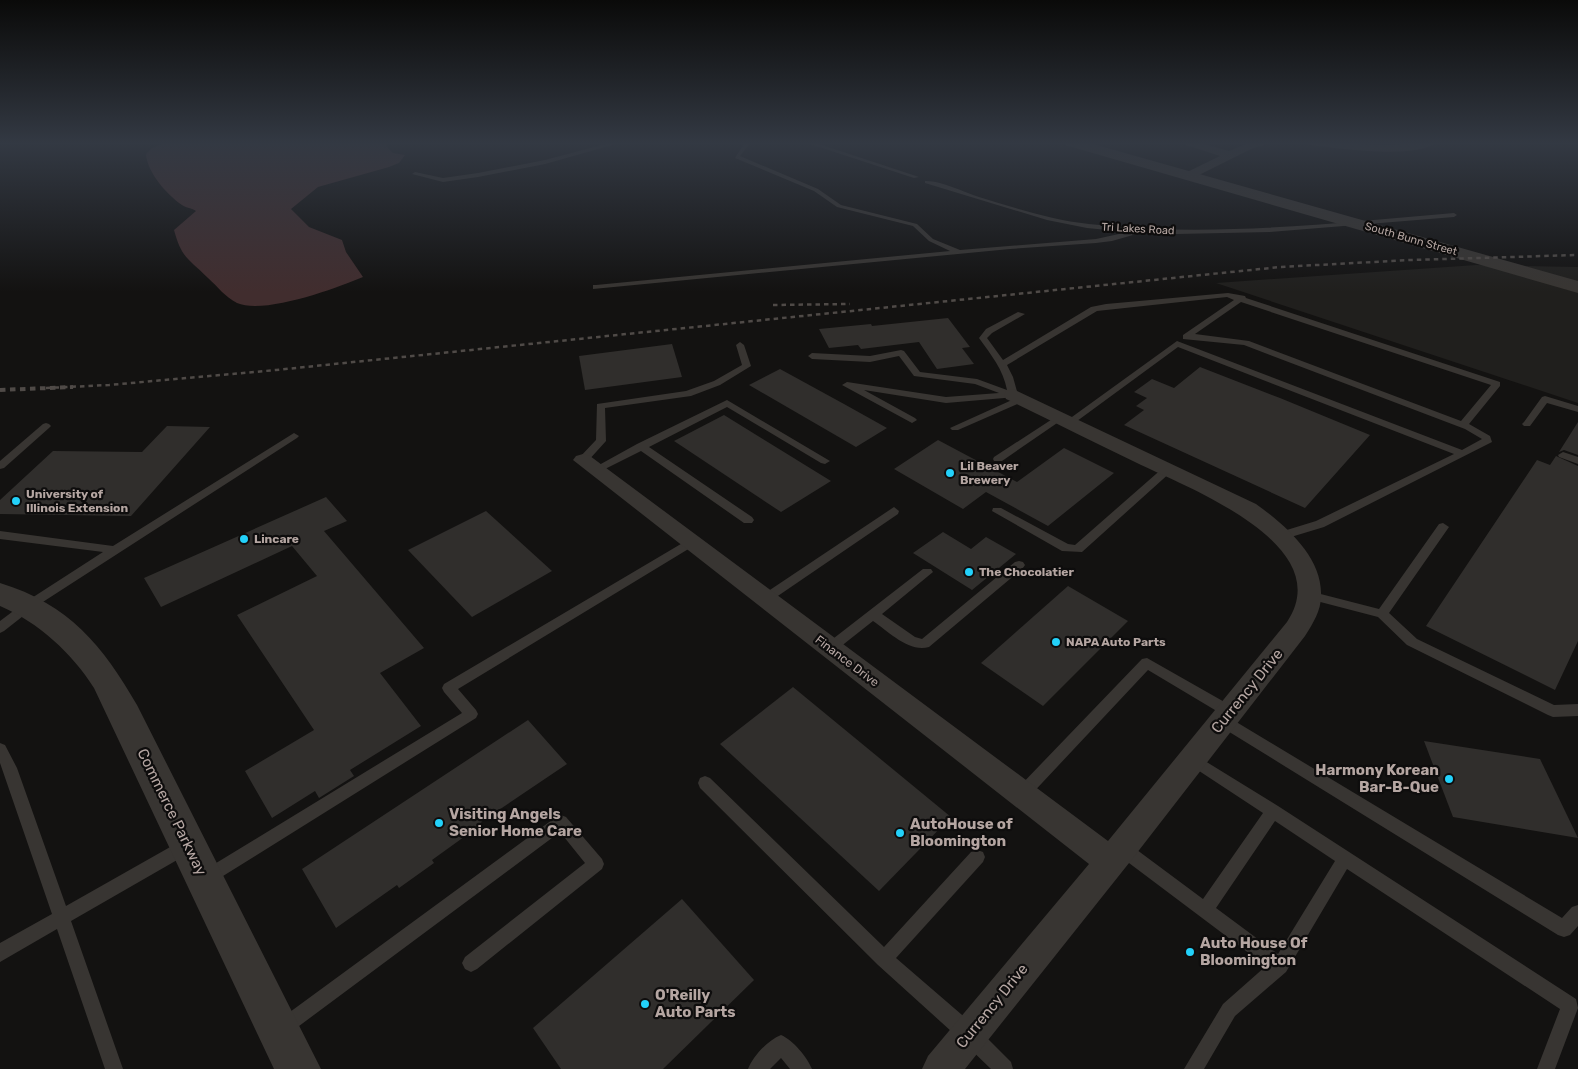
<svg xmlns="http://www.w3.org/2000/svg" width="1578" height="1069" viewBox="0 0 1578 1069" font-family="Rubik,sans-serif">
<rect width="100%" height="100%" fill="#131211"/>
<polygon fill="#201f1d" points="1476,265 1578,267 1578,403 1216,283"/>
<path fill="#412d2e" d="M166,142h223l-3,4 7,7 12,2 -6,8 -10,4 -71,20 -27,22 18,18 33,13 4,12 17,25c-26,11 -99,38 -126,26 -12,-6 -19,-16 -29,-25 -20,-20 -26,-19 -34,-48l22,-19c-4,-3 -10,-3 -14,-6 -15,-10 -35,-33 -36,-51l6,-6z"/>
<g fill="#302e2c">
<polygon points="948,318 970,347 962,348 974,364 937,369 919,342 861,349 858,345 829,348 819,329 871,324 872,326"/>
<polygon points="672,344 682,377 585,390 579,356"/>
<polygon points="1200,367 1280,398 1370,435 1305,508 1124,425 1144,410 1136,406 1147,398 1134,392 1152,379 1174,388"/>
<polygon points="780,369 844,404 887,428 856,447 749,385"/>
<polygon points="724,415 831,481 781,512 674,441"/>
<polygon points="1578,422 1578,455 1564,450 1559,452"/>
<polygon points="167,426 210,427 131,516 0,514 0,500 53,451 142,452"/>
<polygon points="938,440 1017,482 1064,448 1114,473 1048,526 986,492 963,509 894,469"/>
<polygon points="1556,456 1578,466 1578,641 1555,690 1426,626 1537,460 1550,465"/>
<polygon points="326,497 347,521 324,531 424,648 380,673 421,726 350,770 354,776 319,798 315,791 272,818 245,771 314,730 237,615 317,576 292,546 161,607 144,578"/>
<polygon points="486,511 552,571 472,617 408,550"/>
<polygon points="943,532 971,549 986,537 1016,554 972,590 913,553"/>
<polygon points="1068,586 1128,621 1043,706 981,663"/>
<polygon points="793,687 951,817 879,891 720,744"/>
<polygon points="528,720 567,764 481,822 482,824 432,860 434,863 399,888 397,885 336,928 302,869"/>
<polygon points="1424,741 1540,759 1578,838 1453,817"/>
<polygon points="682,899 754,980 663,1069 561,1069 533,1028"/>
</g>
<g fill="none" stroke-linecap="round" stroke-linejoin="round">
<g fill="#383532" fill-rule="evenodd">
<polygon points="613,142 623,142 545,164 478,177 443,182 412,174 415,172 443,178 478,173 545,160"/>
<path d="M745,142h6l-11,14 78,33 23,16 76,19 16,15 27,11 136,-11 32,-7 -41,-4 -40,-8 -122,-37v-2c14,-1 39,11 54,16 36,11 72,23 110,27 121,14 244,-1 365,-11l3,2 -3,2 -184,15 -93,2 -37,-1 -28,8 -16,2 -86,6 -417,40v-4h3l354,-34 -21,-10 -16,-15 -76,-19 -23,-16 -79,-33z"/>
<polygon points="804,142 813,142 919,177 914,178"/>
<path d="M1228,293l17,3 1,2 254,84v4l-31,38 21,12 2,6 -168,85 -43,13 -4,-1 -2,-3 2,-3 39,-12 138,-67 -276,-107 -105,77 -3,1 -5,-3 112,-81 285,109 20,-11 -17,-10 -221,-84 -61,-6v-4l51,-35 -7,-3 -130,14 -90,54 6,12 5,18 -2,2 -70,6 -82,-13 51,28 2,2 -5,3 -70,-38 5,-3 99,15 53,-4 -24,-9 -61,-8 -15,-20 -29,6 -58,-3 -4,-3 4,-3 58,3 31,-6 3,1 16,21 57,7 30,11c-4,-21 -16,-35 -28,-52l7,-9 32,-17 7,2 -33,19 -5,5 16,22 88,-53 15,-3zM1241,302l250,83 -30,36 -212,-80 -54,-7z"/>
<polygon points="740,342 744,345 751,366 720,385 691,396 605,408 606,441 587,462 579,462 578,460 579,458 596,440 597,404 686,391 714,381 742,365 736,345"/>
<polygon points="1021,396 1024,397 1024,401 958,430 952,430 950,428"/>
<polygon points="1545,396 1578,406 1578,412 1547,403 1530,426 1524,426 1522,424 1524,422 1542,397"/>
<polygon points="727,400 830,461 825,464 821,463 727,407 649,447 752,517 754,520 752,523 744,523 641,451 599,472 591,472 590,470 637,444"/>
<polygon points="1060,414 1063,415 1063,419 1002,461 994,461 993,459 994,457"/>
<polygon points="46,423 49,424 51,426 49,428 4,468 0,469 0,461 43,424"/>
<polygon points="294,433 299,436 297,438 32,609 4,631 0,633 0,621 24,603 103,552 0,539 0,531 113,546"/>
<polygon points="1563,452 1578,457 1578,464 1559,457 1558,455"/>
<polygon points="1168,466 1172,467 1173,469 1172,471 1082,552 1062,551 992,511 993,508 1001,508 1068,544 1075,545 1164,467"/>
<polygon points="894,507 899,511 898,514 769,602 761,602 759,599 761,596"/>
<polygon points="1443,523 1449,527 1389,613 1417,639 1554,705 1578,704 1578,716 1553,717 1548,715 1407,645 1378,617 1305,598 1303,595 1305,592 1309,591 1379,609 1439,524"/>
<polygon points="691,538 695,539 697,542 695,545 458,689 476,710 478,714 476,718 215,881 209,884 203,881 201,876 203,871 462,713 444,692 442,688 444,684"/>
<path d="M1019,561l4,1 2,3 -2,3 -94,79c-20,6 -41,-16 -56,-26l-38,30 -5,2 -5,-2 -1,-3 1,-3 98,-76h8l2,3 -51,42 33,23 7,2 93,-77z"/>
<polygon points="1147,658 1235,708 1237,712 1235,716 1228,717 1562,918 1572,907 1578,905 1578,926 1570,935 1564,937 1558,935 1218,725 1216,721 1218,717 1225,716 1148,670 1027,799 1022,801 1017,799 1015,794 1017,789 1142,659"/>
<polygon points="0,743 5,745 17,768 66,906 179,842 185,840 191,842 193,847 191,852 71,921 123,1069 105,1069 57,929 0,962 0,943 52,914 0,763"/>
<path d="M1192,753l86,53 298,193 2,9 -23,61h-18l23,-60 -213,-140 -61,103 -51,44 -31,53h-20l39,-65 43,-38 -149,-112 -2,-5 2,-5 6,-2 6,2 74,55 60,-86 -76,-50 -2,-4 2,-4zM1275,821l60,40 -57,93 -62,-46z"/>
<polygon points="705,776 710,778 884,947 971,852 977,850 983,852 985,857 983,862 896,958 976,1027 1011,1062 1013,1069 991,1069 962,1041 878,965 700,788 698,783 700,778"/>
<polygon points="561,815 566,817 602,859 604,864 602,869 477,969 471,972 465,969 462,963 465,957 585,863 560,832 291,1032 285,1035 279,1032 276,1026 279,1020 556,817"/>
<path d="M781,1035c12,5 26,22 31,34h-22l-9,-11 -11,11h-22c5,-13 20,-29 33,-34z"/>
</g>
<g fill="#383532" fill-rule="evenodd">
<polygon points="1177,142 1197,142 1229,151 1248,143 1274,142 1251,149 1189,180 1185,179 1183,176 1185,173 1220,156"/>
<path d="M1304,142l82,3 51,-3c-20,18 -101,6 -127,3z"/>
<path d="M1013,389l243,115c28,20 67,53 65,92 0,15 -8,27 -16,40l-172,222 -168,211h-43l6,-13 161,-192 -516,-404 3,-4 7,-2 7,2 518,385 179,-219c52,-78 -101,-135 -150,-159 -44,-21 -87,-43 -131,-64l-2,-4 2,-4z"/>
</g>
<g fill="#383532" fill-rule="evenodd">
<polygon points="1063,142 1086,142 1578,281 1578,293 1065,145"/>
<path d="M0,583c69,21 103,63 137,122l184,364h-47l-180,-381c-22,-35 -56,-66 -94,-82z"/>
</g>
<g stroke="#4f4a47" stroke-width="2.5" stroke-dasharray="4.5 4" stroke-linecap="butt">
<polyline points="773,305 850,304"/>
<polyline points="46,388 109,385 276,370 1280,267 1410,260 1578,255"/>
</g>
<polyline stroke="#4f4a47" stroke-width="4" stroke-dasharray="5.5 4.5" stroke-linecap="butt" points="0,390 73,387"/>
</g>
<linearGradient id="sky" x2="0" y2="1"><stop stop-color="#0a0a09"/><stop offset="0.49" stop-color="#333943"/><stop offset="1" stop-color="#333943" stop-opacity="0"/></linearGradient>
<rect width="1578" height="292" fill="url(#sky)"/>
<g fill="#23d1fa" stroke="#0e0d0d" stroke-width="2">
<circle cx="950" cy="473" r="5"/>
<circle cx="16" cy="501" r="5"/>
<circle cx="244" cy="539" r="5"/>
<circle cx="969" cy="572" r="5"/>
<circle cx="1056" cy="642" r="5"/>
<circle cx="1449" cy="779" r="5"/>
<circle cx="439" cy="823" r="5"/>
<circle cx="900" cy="833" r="5"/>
<circle cx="1190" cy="952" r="5"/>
<circle cx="645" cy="1004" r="5"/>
</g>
<g text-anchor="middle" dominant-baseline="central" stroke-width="4.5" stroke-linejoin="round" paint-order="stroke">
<g font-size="11" fill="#b5a6a2" stroke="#0e0d0d">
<text transform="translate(1138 229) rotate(3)">Tri Lakes Road</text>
<text transform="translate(1411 239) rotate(16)">South Bunn Street</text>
</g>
<g font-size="12" font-weight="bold" fill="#b5a6a2" stroke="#0e0d0d" text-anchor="start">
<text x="960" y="466">Lil Beaver<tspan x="960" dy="14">Brewery</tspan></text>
<text x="26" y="494">University of<tspan x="26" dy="14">Illinois Extension</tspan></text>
<text x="254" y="539">Lincare</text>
<text x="979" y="572">The Chocolatier</text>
<text x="1066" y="642">NAPA Auto Parts</text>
</g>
<g font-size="12" fill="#b5a6a2" stroke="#0e0d0d">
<text transform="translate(847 661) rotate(37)">Finance Drive</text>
</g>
<g font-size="15" fill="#b5a6a2" stroke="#0e0d0d">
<text transform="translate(1247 691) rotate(-51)">Currency Drive</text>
<text transform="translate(172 812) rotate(64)">Commerce Parkway</text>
<text transform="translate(992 1006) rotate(-51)">Currency Drive</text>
</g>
<g font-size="15" font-weight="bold" fill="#b5a6a2" stroke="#0e0d0d" text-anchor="start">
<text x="1439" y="770" text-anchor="end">Harmony Korean<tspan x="1439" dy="17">Bar-B-Que</tspan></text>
<text x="449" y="814">Visiting Angels<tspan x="449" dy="17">Senior Home Care</tspan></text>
<text x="910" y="824">AutoHouse of<tspan x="910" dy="17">Bloomington</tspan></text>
<text x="1200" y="943">Auto House Of<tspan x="1200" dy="17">Bloomington</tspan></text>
<text x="655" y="995">O'Reilly<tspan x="655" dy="17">Auto Parts</tspan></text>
</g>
</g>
</svg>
